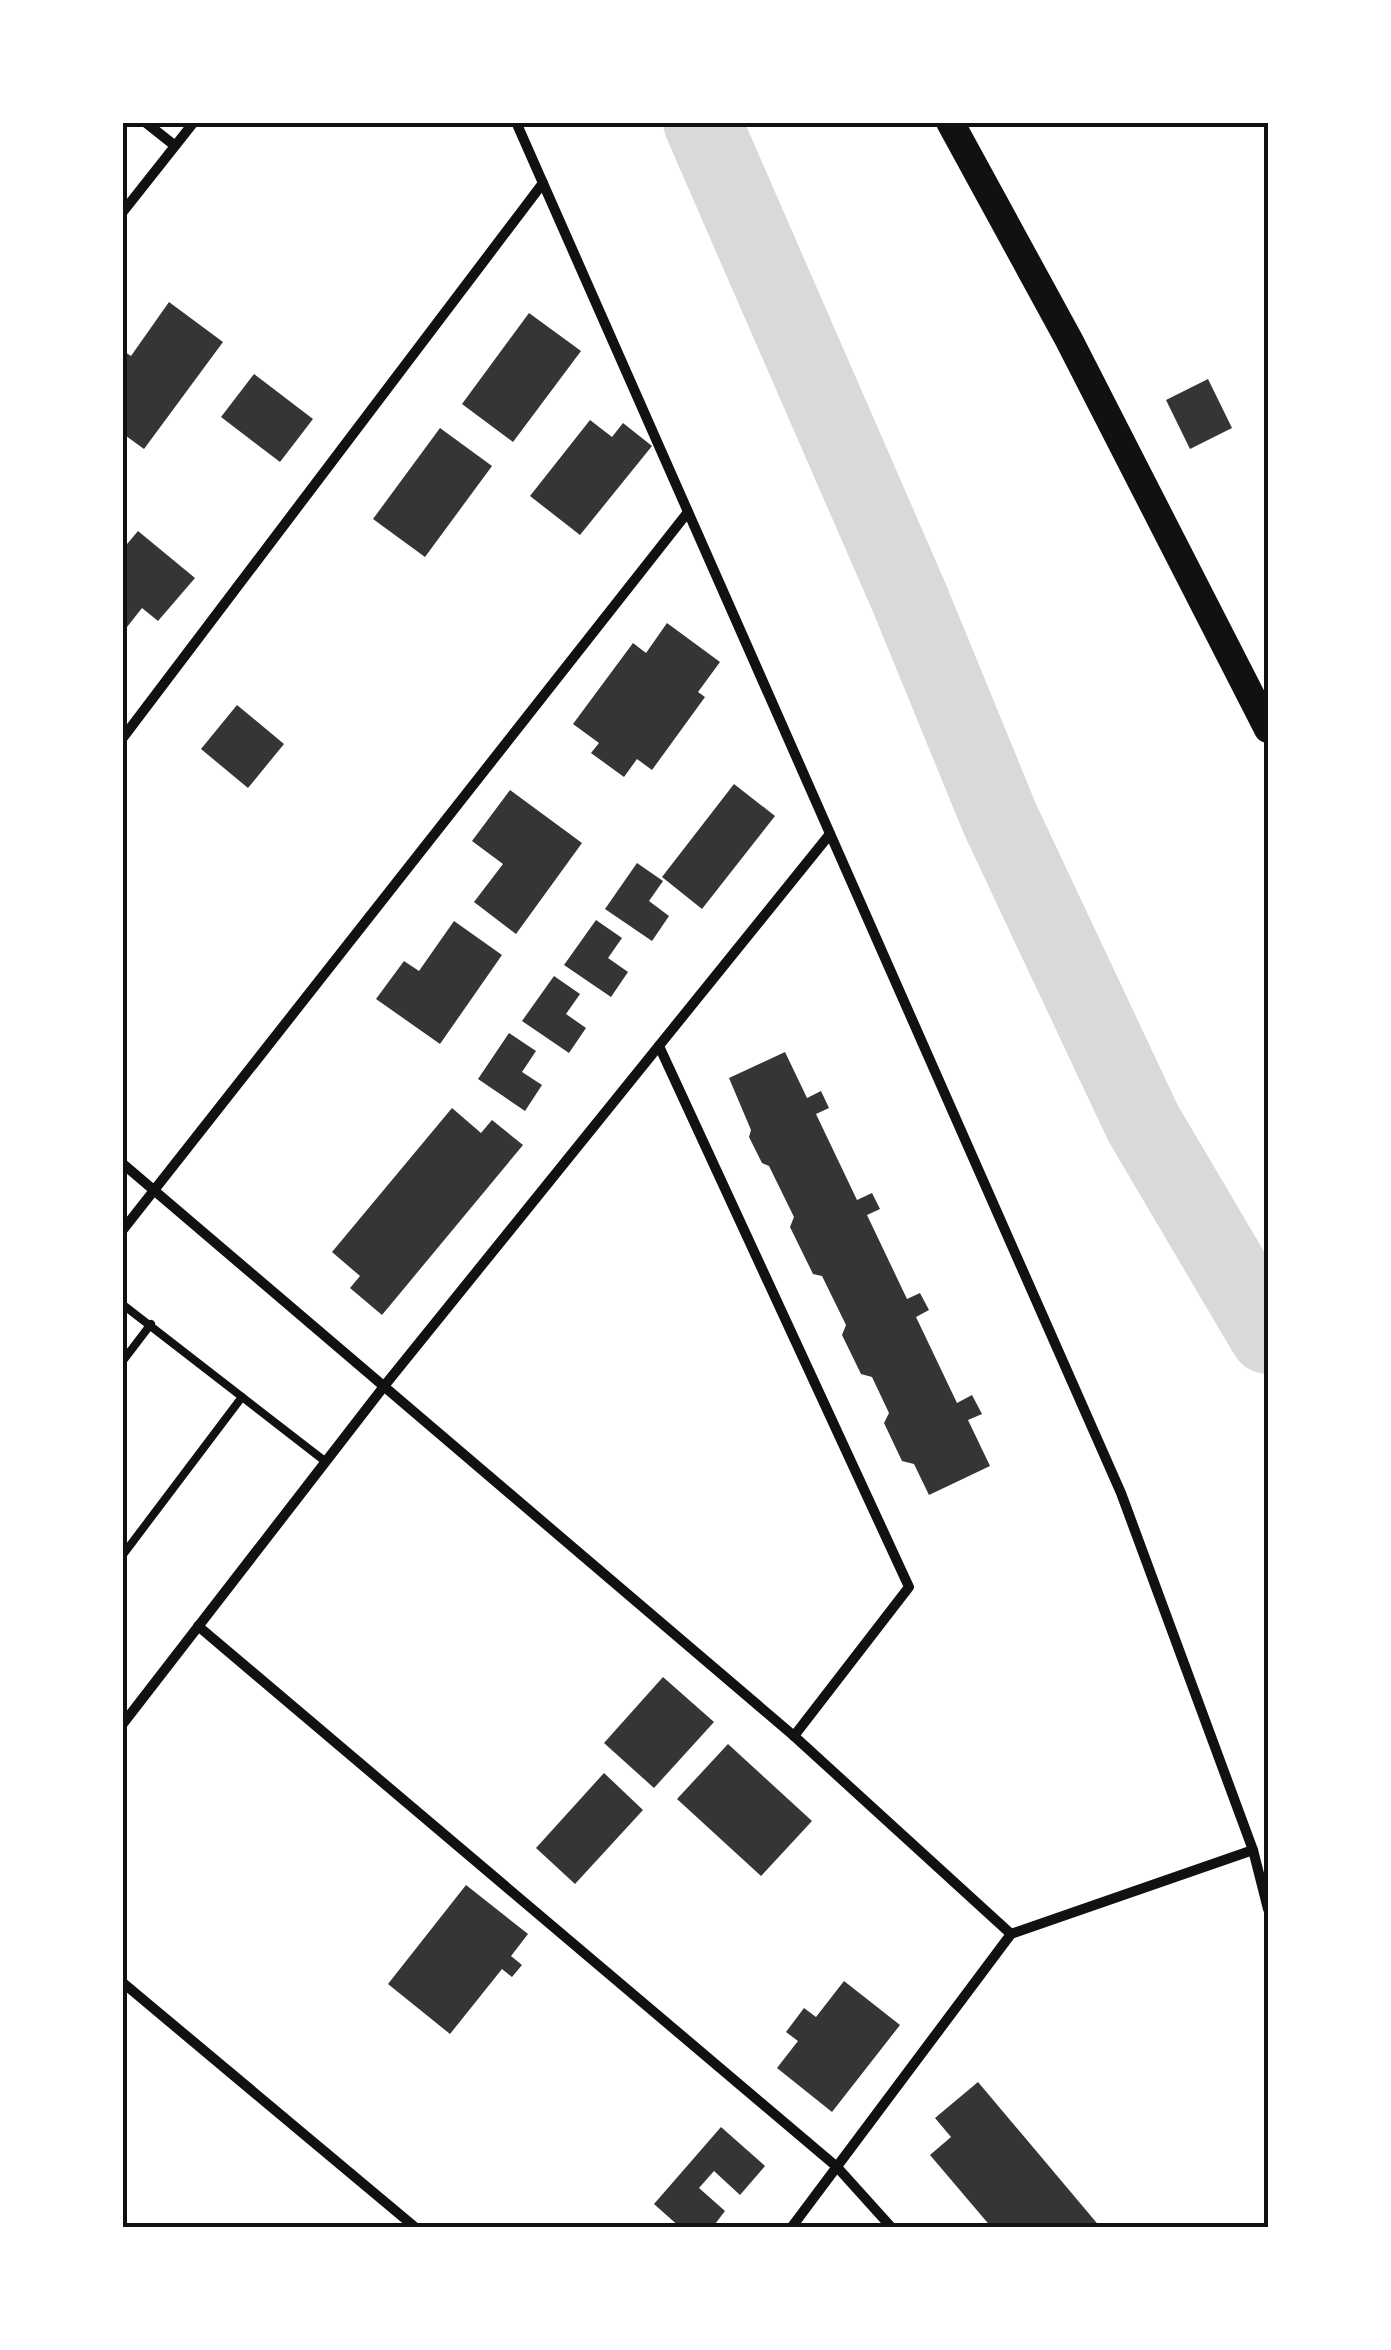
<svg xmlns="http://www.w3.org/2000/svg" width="1391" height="2350" viewBox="0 0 1391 2350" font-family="'Alegreya Sans',sans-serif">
<rect width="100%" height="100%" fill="#fff"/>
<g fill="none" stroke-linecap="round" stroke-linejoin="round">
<polyline stroke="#d9d9d9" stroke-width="78" points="702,122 909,597 1000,819 1143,1123 1268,1335"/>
</g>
<g fill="#353535">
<polygon points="169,302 223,342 144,449 122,433 122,350 131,356"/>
<polygon points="529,313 581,351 513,442 462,404"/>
<polygon points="254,374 313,419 280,462 221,417"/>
<polygon points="1208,379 1232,428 1190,449 1166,400"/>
<polygon points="590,420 612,437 623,423 652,446 580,535 530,496"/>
<polygon points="440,428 492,466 425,557 373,519"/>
<polygon points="138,531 195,578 158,621 142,608 127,627 122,623 122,550"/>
<polygon points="667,623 720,662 698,692 705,697 652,770 637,759 624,777 591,753 599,743 573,724 633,643 646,653"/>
<polygon points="237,705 284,744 248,788 201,749"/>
<polygon points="734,784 775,816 702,909 662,877"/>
<polygon points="510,790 582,843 516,934 474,902 503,864 472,841"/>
<polygon points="637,863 663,881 649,901 669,916 652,941 605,909"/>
<polygon points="596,920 622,938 608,958 628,972 611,997 564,965"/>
<polygon points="454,921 502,955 440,1044 376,999 404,961 419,971"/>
<polygon points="554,976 580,994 566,1014 586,1028 569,1053 522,1021"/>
<polygon points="509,1033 536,1051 522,1072 542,1085 525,1111 478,1079"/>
<polygon points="785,1052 807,1098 821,1091 829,1108 816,1114 857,1200 872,1193 880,1209 867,1215 907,1299 920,1293 929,1310 916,1317 957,1403 972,1395 982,1414 968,1420 990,1466 929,1495 914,1464 902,1461 884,1423 889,1413 872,1377 861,1374 842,1335 846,1325 822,1276 813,1274 790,1227 794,1217 769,1166 762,1163 749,1137 751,1130 729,1078"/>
<polygon points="452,1108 481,1133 492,1120 523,1145 382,1315 350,1288 360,1276 332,1252"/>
<polygon points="663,1677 714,1722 654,1788 604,1743"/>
<polygon points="728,1744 812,1821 761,1876 677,1799"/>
<polygon points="604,1773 643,1810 575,1884 536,1848"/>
<polygon points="466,1885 528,1934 511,1956 522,1965 512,1977 502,1969 450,2034 388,1984"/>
<polygon points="844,1981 900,2025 832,2112 777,2068 798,2041 786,2032 804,2008 816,2017"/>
<polygon points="978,2082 1101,2228 992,2228 930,2155 951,2137 935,2118"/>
<polygon points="721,2127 765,2166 740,2195 714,2171 699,2188 725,2211 712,2228 681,2228 654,2204"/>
</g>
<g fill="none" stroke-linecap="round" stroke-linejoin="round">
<g stroke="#111" stroke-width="8">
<polyline points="122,1304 326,1462"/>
<polyline points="122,1362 151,1324"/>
<polyline points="122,1556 242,1397"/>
</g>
<g stroke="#111" stroke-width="10">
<polyline points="145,122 174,145"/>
<polyline points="516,122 1121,1493 1253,1850 1268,1909"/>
<polyline points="122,213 194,122"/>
<polyline points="122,739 543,183"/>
<polyline points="659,1046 909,1587 794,1736"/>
<polyline points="122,1163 794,1736 1011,1934"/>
<polyline points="122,1231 688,512"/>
<polyline points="198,1626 837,2167 892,2228"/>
<polyline points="122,1725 385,1385 830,834"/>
<polyline points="122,1982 416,2228"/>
<polyline points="791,2228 1011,1934 1253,1850"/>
</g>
<polyline stroke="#111" stroke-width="28" points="950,122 1069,340 1268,729"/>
</g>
<rect width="1391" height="2350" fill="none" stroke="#ffffff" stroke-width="250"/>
<rect x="125" y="125" width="1141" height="2100" fill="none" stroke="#111" stroke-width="4"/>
</svg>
